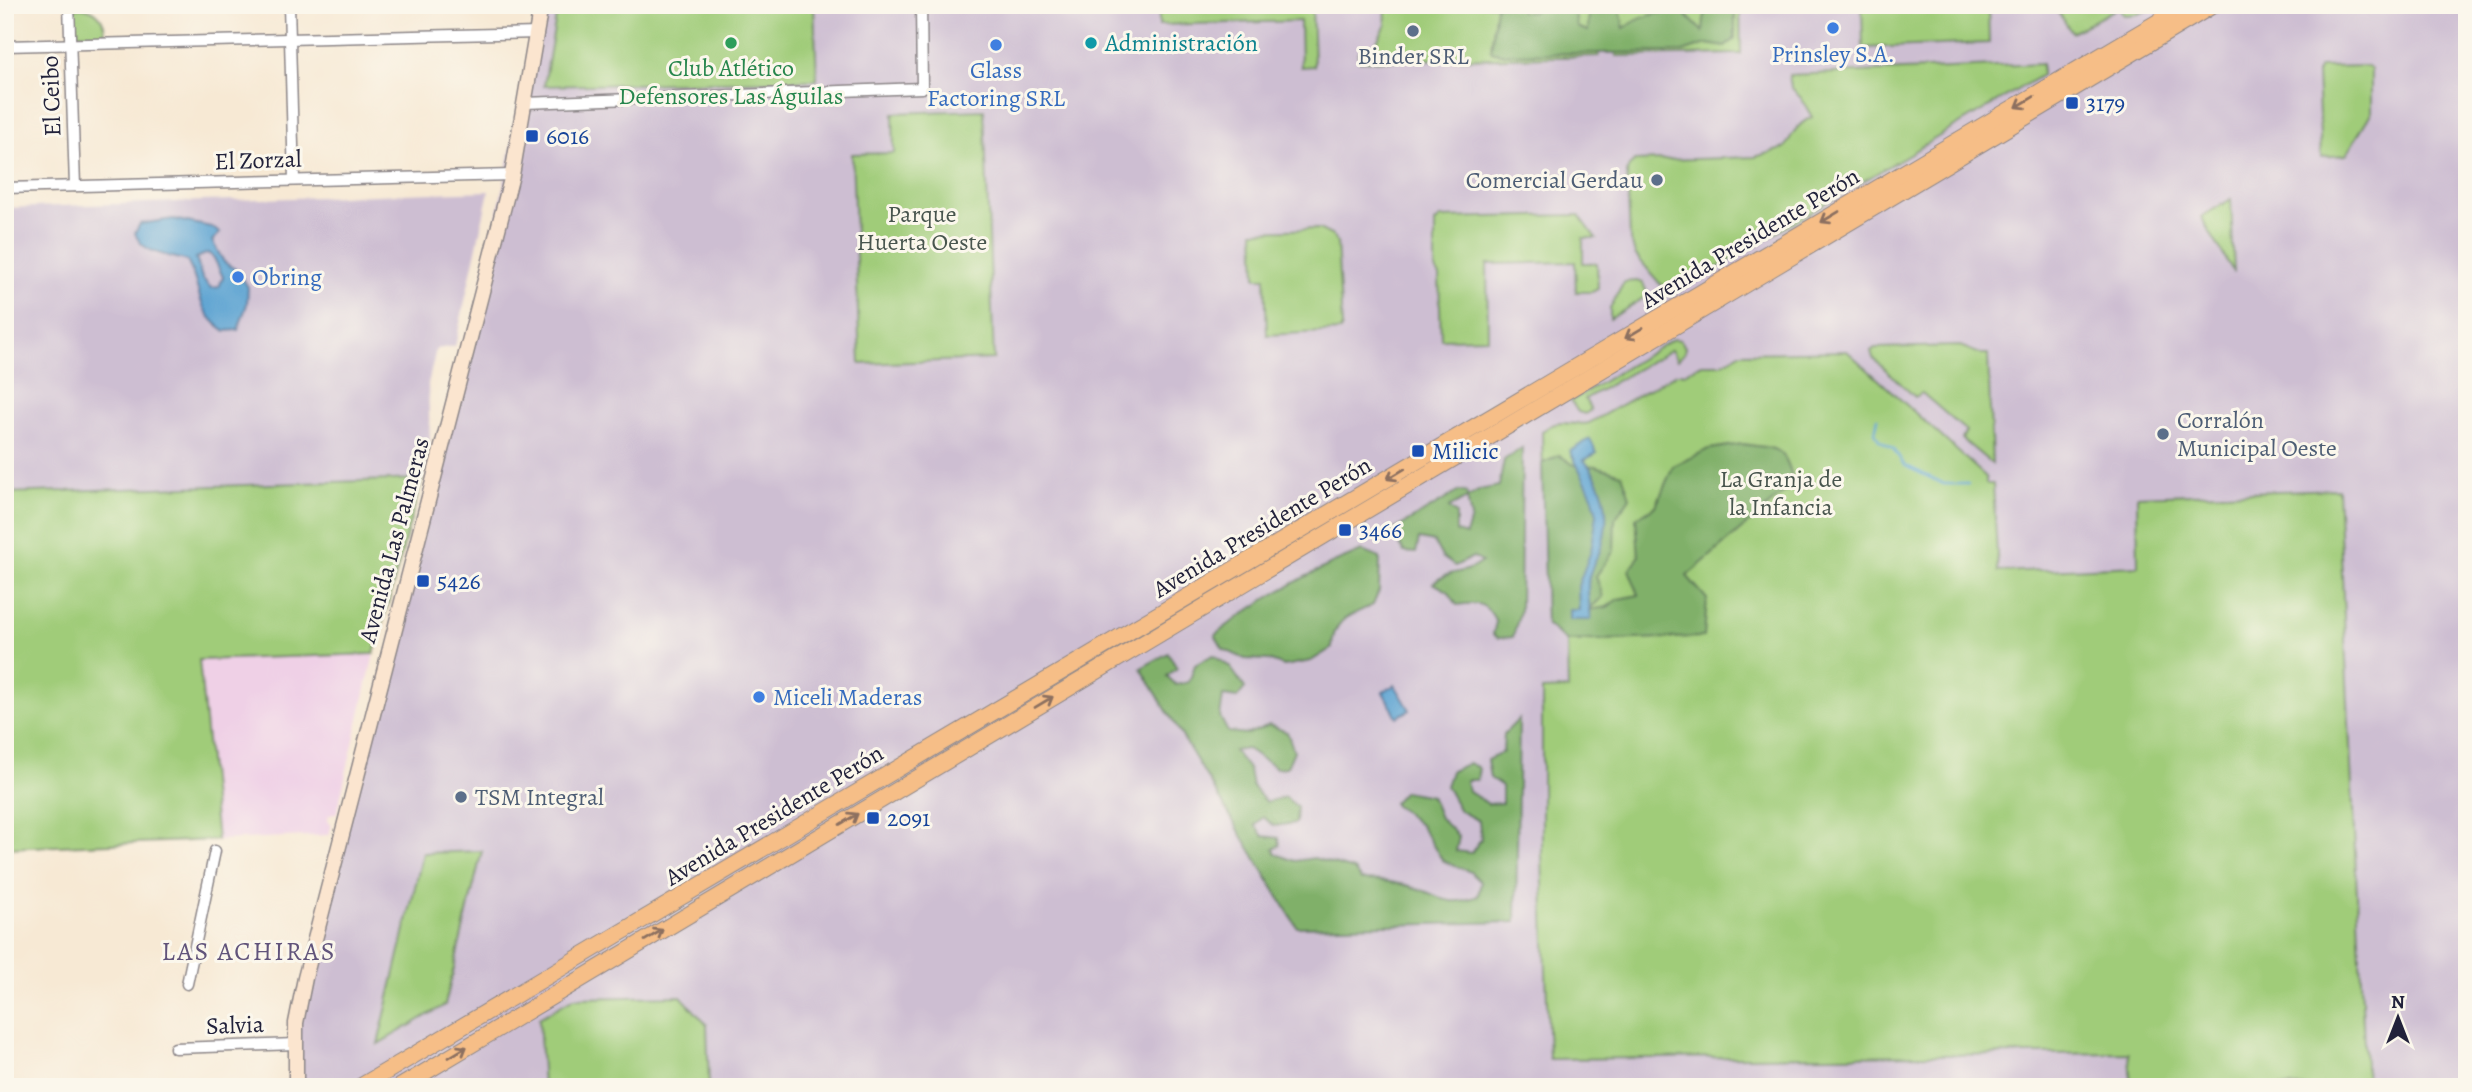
<svg xmlns="http://www.w3.org/2000/svg" width="2472" height="1092" viewBox="0 0 2472 1092" font-family="Alegreya,serif">
<rect width="100%" height="100%" fill="#fbf7ec"/>
<filter id="ink" filterUnits="userSpaceOnUse"><feTurbulence type="fractalNoise" baseFrequency=".0143" numOctaves="2"/><feDisplacementMap in="SourceGraphic" scale="14" xChannelSelector="R" yChannelSelector="G"/><feConvolveMatrix kernelMatrix="1 2 1 2 8 2 1 2 1" color-interpolation-filters="sRGB"/></filter>
<filter id="wash" filterUnits="userSpaceOnUse"><feTurbulence type="fractalNoise" baseFrequency=".00686" numOctaves="4" result="noise"/><feDisplacementMap in="SourceGraphic" scale="28" xChannelSelector="R" yChannelSelector="G"/><feGaussianBlur stdDeviation="1.57" result="paint"/><feColorMatrix in="noise" values="0 0 0 0 0 0 0 0 0 0 0 0 0 0 0 0 0 1.4 0 .05"/><feComposite in="paint" operator="in"/></filter>
<g filter="url(#wash)">
<rect width="100%" height="100%" fill="#f7e9d4"/>
<polygon fill="#efd0e6" points="374,654 337,812 328,816 327,821 331,826 329,835 217,840 199,660"/>
<g fill="#cdbed2">
<polygon points="541,5 2467,5 2467,1087 296,1087 296,1023 481,293"/>
<polygon points="489,191 455,346 436,349 428,384 430,443 422,479 5,493 5,208"/>
</g>
<g fill="#a0cc79" stroke="#61775a" stroke-width="2">
<polygon points="558,5 814,5 817,80 544,86"/>
<polygon points="1159,5 1312,5 1314,66 1301,67 1300,21 1159,25"/>
<polygon points="1385,5 1594,5 1599,56 1359,61 1358,52 1374,46 1386,25"/>
<polygon points="1611,5 1740,5 1741,54 1616,56"/>
<polygon points="1862,5 1988,5 1989,43 1863,48"/>
<polygon points="2057,5 2162,5 2138,14 2124,15 2119,7 2072,33 2055,7"/>
<path d="M82,7c15,3 23,12 23,27h-30l-1,-26z"/>
<path d="M2042,64v11l-372,221 -35,-42 -5,-17 -3,-65 2,-6 6,-5 120,-4 30,-9c7,-14 12,-24 27,-31l-11,-19 -10,-11 -2,-12z"/>
<polygon points="2368,66 2371,69 2371,113 2346,155 2321,157 2317,73 2320,67"/>
<polygon points="984,110 994,359 860,364 852,154 894,153 893,113"/>
<polygon points="2231,199 2234,273 2201,217"/>
<polygon points="1579,215 1596,238 1583,238 1583,263 1597,263 1598,289 1592,292 1576,292 1575,262 1487,264 1488,338 1441,339 1439,276 1435,269 1435,223 1440,218"/>
<polygon points="1319,229 1333,236 1337,242 1342,327 1340,331 1267,335 1265,278 1256,278 1254,231"/>
<polygon points="1637,281 1643,283 1648,295 1610,319 1610,308 1624,282"/>
<polygon points="1673,339 1680,340 1685,347 1684,353 1677,360 1671,350 1585,399 1591,410 1585,414 1578,412 1571,401"/>
<polygon points="1960,346 1980,354 1988,354 1992,464 1962,439 1966,431 1922,393 1915,397 1873,358 1871,351 1875,348"/>
<path d="M1847,351l139,126v7h7l5,88 140,-6 -1,-70 201,-7 28,598h-235l-2,-34 -580,6 -7,-204v-165l26,-1 -1,-47 -21,-18 -4,-192c17,-16 27,-5 47,-9l88,-50h8l17,-9h19l19,-11z"/>
<polygon points="422,479 374,654 199,660 217,840 5,848 5,493"/>
<polygon points="482,851 445,1005 378,1044 423,853"/>
<polygon points="681,996 707,1025 709,1087 543,1087 539,1018 574,998"/>
</g>
<g fill="#80b069" stroke="#516952" stroke-width="2" fill-rule="evenodd">
<path d="M1496,5h24l1,7h12l8,-7h33l3,22 11,4 1,-26h30l5,23c19,-13 35,-17 58,-17l21,21 1,-13 4,-14h27v34l-10,8 -18,-3 -24,8 -181,2 -11,-3z"/>
<path d="M1742,444c37,5 43,1 52,40l-107,92 20,23 -3,38 -137,4 -21,-17 -4,-160 17,-9 15,10 22,1 26,8 8,23 -15,22 -1,32 -18,25 7,21 -15,13 19,-3 11,-8 21,-4 -10,-25 10,-13 -3,-39 20,-12 17,-40 36,-17z"/>
<path d="M1522,448l-2,163 -7,26 -15,1 -5,-4 3,-12c-9,-20 -19,-20 -39,-17l-9,-14 -15,-8c19,-15 30,-7 49,-21l-9,-5 -18,9 -13,-9 -8,-15 -15,-3 -3,14 -12,-1 -7,-13 -6,-1 -2,-5 70,-42 7,1 2,5 12,-7 19,-4 5,-26zM1467,498l4,20 -5,17 -10,-3v-18l-7,-6z"/>
<path d="M1362,551l18,7 -1,33 -6,14c-23,11 -40,13 -41,43l-21,13 -27,5 -16,-6 -23,-1 -22,-10 -8,-14c44,-35 94,-63 147,-84z"/>
<path d="M1168,653l9,15 -10,8 9,9 13,-3 6,-17 18,-10 17,12 15,21 -8,10 -14,-2 -3,21 8,15 20,2 21,-9 18,7 7,19 -7,16 -11,1 -29,-19 -13,2 15,19 3,16 14,16 19,-5 12,10 -1,16 -22,3 -11,-9 -8,8 8,11 16,2 1,7 -6,4 2,5 19,7 19,-3 40,12 7,10c19,0 37,2 55,8 29,9 29,20 62,8l3,-14 -10,-10 -28,-11 -23,-36 -27,-22 11,-12 27,5 9,22 19,19 -3,14 15,2 10,-14 -2,-18 -19,-10 -14,-25 5,-15 18,-8 10,5 -2,12h-11l2,11 20,13 14,-1v-17l-12,-8 -3,-18 16,-8 1,-18 15,-15 -3,203 -219,5 -156,-259z"/>
</g>
<g fill="#5ba3d2" stroke="#3e6286" stroke-width="2" fill-rule="evenodd">
<path d="M173,219l38,8 9,6 -8,8 12,21 14,9 10,16 -1,17 -9,26 -13,1c-32,-23 -22,-42 -38,-70 -20,-7 -44,-6 -52,-28l5,-9zM208,253l6,5 9,19 -4,10 -8,1 -9,-10 -6,-20z"/>
<path d="M1590,439l7,14 -13,7c23,27 28,57 16,91 -4,9 -9,17 -11,26 -3,13 1,29 2,43h-21v-10h9l-1,-24 13,-35 6,-37 -5,-19 -22,-44z"/>
<polygon points="1395,685 1410,710 1397,717 1383,692"/>
</g>
<g fill="none" stroke-linecap="round" stroke-linejoin="round">
<polyline stroke="#5ba3d2" stroke-width="2.5" points="1878,418 1875,432 1879,440 1893,448 1904,465 1944,484 1968,484"/>
</g>
</g>
<g filter="url(#ink)">
<g fill="none" stroke-linecap="round" stroke-linejoin="round">
<defs>
<g id="minor">
<polyline points="69,5 75,186"/>
<polyline points="289,5 294,180"/>
<polyline points="5,46 537,33"/>
<polyline points="525,103 922,88 921,5"/>
<polyline points="5,188 512,175"/>
<polyline points="187,984 215,851"/>
<polyline points="175,1048 296,1044"/>
</g>
<polyline id="secondary" points="296,1087 296,1023 305,978 512,175 541,5"/>
<g id="primary">
<polyline points="360,1087 2187,5"/>
<polyline points="400,1087 2213,5"/>
</g>
</defs>
<use href="#minor" stroke="#8c8688" stroke-width="13"/>
<use href="#secondary" stroke="#8c8688" stroke-width="17"/>
<use href="#primary" stroke="#8c8688" stroke-width="18"/>
<use href="#minor" stroke="#fff" stroke-width="10"/>
<use href="#secondary" stroke="#fbe5cf" stroke-width="14"/>
<use href="#primary" stroke="#f6be87" stroke-width="16"/>
</g>
<defs><path id="oneway-shaft" d="M-6 0H5M1.5-3L5.5 0L1.5 3" fill="none" stroke-width="1.6" stroke-linecap="round" stroke-linejoin="round" transform="scale(1.75)"/></defs>
<g stroke="#8c7061">
<use href="#oneway-shaft" transform="translate(2025 102) rotate(149)"/>
<use href="#oneway-shaft" transform="translate(1830 217) rotate(149)"/>
<use href="#oneway-shaft" transform="translate(1634 333) rotate(149)"/>
<use href="#oneway-shaft" transform="translate(1396 474) rotate(149)"/>
<use href="#oneway-shaft" transform="translate(1044 702) rotate(-31)"/>
<use href="#oneway-shaft" transform="translate(849 819) rotate(-31)"/>
<use href="#oneway-shaft" transform="translate(654 935) rotate(-31)"/>
<use href="#oneway-shaft" transform="translate(458 1052) rotate(-31)"/>
</g>
</g>
<g fill="#3f7fe0" stroke="#fbf7ec" stroke-width="2.5">
<circle cx="1833" cy="28" r="7"/>
<circle cx="996" cy="45" r="7"/>
<circle cx="238" cy="277" r="7"/>
<circle cx="759" cy="697" r="7"/>
</g>
<g fill="#5c6f8a" stroke="#fbf7ec" stroke-width="2.5">
<circle cx="1413" cy="31" r="7"/>
<circle cx="1657" cy="180" r="7"/>
<circle cx="2163" cy="434" r="7"/>
<circle cx="461" cy="797" r="7"/>
</g>
<circle fill="#2e9e5b" stroke="#fbf7ec" stroke-width="2.5" cx="731" cy="43" r="7"/>
<circle fill="#0f9aa8" stroke="#fbf7ec" stroke-width="2.5" cx="1091" cy="43" r="7"/>
<g fill="#1a4fb4" stroke="#fbf7ec" stroke-width="2.5">
<rect x="2065" y="96" width="14" height="14" rx="3.5"/>
<rect x="525" y="129" width="14" height="14" rx="3.5"/>
<rect x="1411" y="444" width="14" height="14" rx="3.5"/>
<rect x="1338" y="523" width="14" height="14" rx="3.5"/>
<rect x="416" y="574" width="14" height="14" rx="3.5"/>
<rect x="866" y="811" width="14" height="14" rx="3.5"/>
</g>
<g text-anchor="middle" dominant-baseline="central" stroke-width="6" stroke-linejoin="round" paint-order="stroke">
<g font-size="24" fill="#0d838f" stroke="#fbf7ec" text-anchor="start">
<text x="1105" y="43">Administración</text>
</g>
<g font-size="24" fill="#366cbe" stroke="#fbf7ec">
<text x="1833" y="54">Prinsley S.A.</text>
<text x="996" y="70">Glass<tspan x="996" dy="28">Factoring SRL</tspan></text>
<text x="252" y="277" text-anchor="start">Obring</text>
<text x="773" y="697" text-anchor="start">Miceli Maderas</text>
</g>
<g font-size="24" fill="#4e5e75" stroke="#fbf7ec" text-anchor="start">
<text x="1413" y="56" text-anchor="middle">Binder SRL</text>
<text x="1643" y="180" text-anchor="end">Comercial Gerdau</text>
<text x="2177" y="420">Corralón<tspan x="2177" dy="28">Municipal Oeste</tspan></text>
<text x="475" y="797">TSM Integral</text>
</g>
<g font-size="24" fill="#27864d" stroke="#fbf7ec">
<text x="731" y="68">Club Atlético<tspan x="731" dy="28">Defensores Las Águilas</tspan></text>
</g>
<g font-size="24" fill="#22223b" stroke="#fbf7ec">
<text transform="translate(51 96) rotate(-92)">El Ceibo</text>
<text transform="translate(258 160) rotate(-2)">El Zorzal</text>
<text transform="translate(1750 238) rotate(-31)">Avenida Presidente Perón</text>
<text transform="translate(1262 527) rotate(-31)">Avenida Presidente Perón</text>
<text transform="translate(394 540) rotate(-75)">Avenida Las Palmeras</text>
<text transform="translate(774 815) rotate(-31)">Avenida Presidente Perón</text>
<text transform="translate(235 1025) rotate(-2)">Salvia</text>
</g>
<g font-size="24" fill="#164399" stroke="#fbf7ec" text-anchor="start">
<text x="2086" y="103">3179</text>
<text x="546" y="136">6016</text>
<text x="1432" y="451">Milicic</text>
<text x="1359" y="530">3466</text>
<text x="437" y="581">5426</text>
<text x="887" y="818">2091</text>
</g>
<g font-size="24" fill="#48554e" stroke="#fbf7ec">
<text x="922" y="214">Parque<tspan x="922" dy="28">Huerta Oeste</tspan></text>
<text x="1781" y="479">La Granja de<tspan x="1781" dy="28">la Infancia</tspan></text>
</g>
<g font-size="26" letter-spacing="2" fill="#61547b" stroke="#fbf7ec">
<text x="249" y="951">LAS ACHIRAS</text>
</g>
</g>
<rect width="2472" height="1092" fill="none" stroke="#fbf7ec" stroke-width="28"/>
<g transform="translate(2398 1018)" stroke="#fbf7ec" stroke-width="5" paint-order="stroke">
<path d="M0-5L12 26L0 18L-12 26Z" fill="#22223b"/>
<text y="-10" font-size="19" font-weight="bold" text-anchor="middle" fill="#22223b">N</text>
</g>
</svg>
